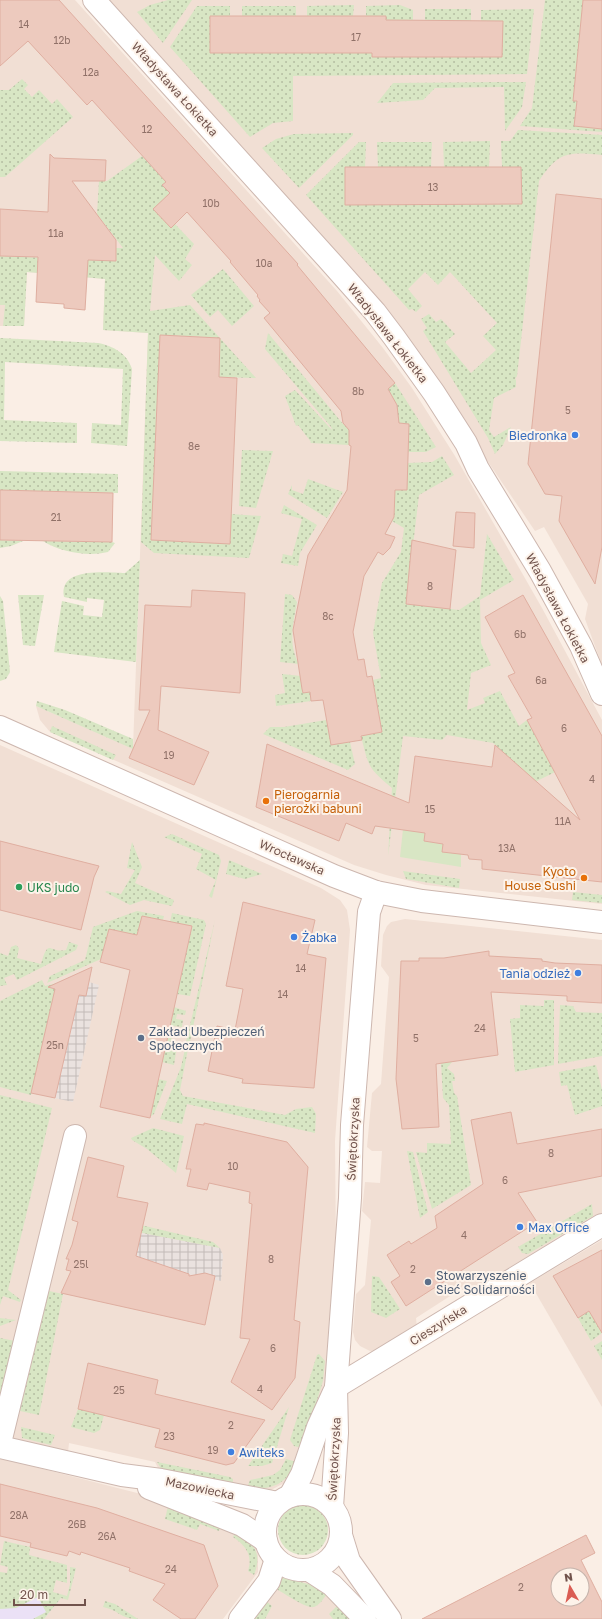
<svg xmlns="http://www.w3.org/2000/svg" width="602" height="1619" viewBox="0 0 602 1619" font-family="'Golos Text',sans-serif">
<defs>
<pattern id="industrial-grid" width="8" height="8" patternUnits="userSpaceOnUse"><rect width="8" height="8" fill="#eae2df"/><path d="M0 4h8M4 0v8" fill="none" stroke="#c2bab7"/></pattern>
<pattern id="grass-dots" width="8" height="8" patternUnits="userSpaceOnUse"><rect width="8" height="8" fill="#d8e6c4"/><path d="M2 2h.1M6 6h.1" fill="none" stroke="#b4bda1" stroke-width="1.8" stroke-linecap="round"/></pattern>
</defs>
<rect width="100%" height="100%" fill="#faeee5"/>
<g fill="#f1dfd4">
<polygon points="0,0 75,0 337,291 383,348 412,388 455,456 542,608 602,720 602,904 426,885 386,875 354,865 50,732 40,720 36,706 133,748 148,333 103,330 105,279 27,272 24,326 0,326"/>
<polygon points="109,0 602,0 602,665 585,619 588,604 544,527 535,531 480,450"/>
<polygon points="0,745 321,888 340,900 347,910 350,930 335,1141 336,1252 325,1382 318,1404 288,1481 271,1490 264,1491 160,1472 155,1462 69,1443 68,1452 0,1435"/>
<polygon points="405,919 602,940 602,1215 470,1295 461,1289 416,1318 417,1329 377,1352 372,1352 360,1346 355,1340 353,1332 356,1294 365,1285 371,1220 362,1211 365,1182 380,1183 382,1151 372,1151 367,1147 372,1093 381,1084 389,977 381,966 383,935 387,926 391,922"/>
<polygon points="602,1240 602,1407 530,1283"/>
<polygon points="0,1458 145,1495 220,1523 255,1544 258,1551 258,1572 223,1619 0,1619"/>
<polygon points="283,1576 318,1585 354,1619 248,1619"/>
</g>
<g fill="url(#industrial-grid)">
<polygon points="92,967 89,982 99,985 73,1102 31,1093 57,983"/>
<polygon points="96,1224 220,1248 223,1255 221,1281 94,1254"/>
</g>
<polygon fill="#ebe1f6" points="0,1579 61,1598 44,1619 0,1619"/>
<g fill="url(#grass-dots)">
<polygon points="168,0 192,0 163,43 137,12 150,5"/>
<polygon points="545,0 583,0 573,101 577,101 574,125 602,129 602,132 520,126 532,108"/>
<polygon points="354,5 353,16 307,16 307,6"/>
<polygon points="400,5 413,10 413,20 386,20 366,16 366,6"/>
<polygon points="197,6 230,6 230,16 210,16 210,53 372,53 372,57 502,57 502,21 481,21 481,10 534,9 527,74 293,76 293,121 273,123 250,137 170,47"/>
<rect x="242" y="6" width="54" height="10"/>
<polygon points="425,9 471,9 471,21 425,20"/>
<polygon points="22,79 28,85 24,89 32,97 39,90 52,104 57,99 73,117 5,177 0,177 0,90 9,90"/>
<polygon points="526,82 522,107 505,131 504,87 435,88 423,100 377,103 393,83"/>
<path d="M518,130l84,5v20c-34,-3 -43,-4 -63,26l-22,195 -2,3 1,1v7l-22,11 -5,32 5,7 17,-10 -8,18 -8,9 -7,-16 -65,-107 4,-3 -6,-9 8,-5 7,8 5,-3 14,15 -10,8 26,31 25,-23 -13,-14 14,-13 -47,-51 -12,13 -13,-13 -17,17 14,17 -6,6 -4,-3 -3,1 -103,-115 53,-53h7l-1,25 -19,38 175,-1v-37h-19l-1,-26h9z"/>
<polygon points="353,133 353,135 299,188 262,148 276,139 294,134"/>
<polygon points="490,141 489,167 444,167 443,142"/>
<polygon points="377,142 432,142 431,167 378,167"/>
<polygon points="142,156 166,182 162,185 170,193 175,224 194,244 185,259 192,265 179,281 155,255 150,311 190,305 256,378 219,377 220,348 205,348 206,337 160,335 151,540 229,543 231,514 261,516 249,558 154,553 141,542 148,333 103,330 105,279 27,272 24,326 3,326 5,305 0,305 0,256 116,261 116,248 123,248 97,214 99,181 107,181"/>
<polygon points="223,269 254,306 232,326 218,310 210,317 191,295"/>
<polygon points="268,333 343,424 349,422 349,445 310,443 311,442 298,425 296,426 285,396 295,390 332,430 331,427 265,349"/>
<path d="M0,338l98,5c15,3 29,10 34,26l-5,77 -36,-3 1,-20 29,2 2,-56 -118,-7 -1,58 73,3v20l-77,-2z"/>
<polygon points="395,383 436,447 426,452 408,452 409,424 397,423 397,405 386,390"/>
<polygon points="242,450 273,451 256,508 239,506"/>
<path d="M442,456l12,19 -35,20 -13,109 53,6 21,-14 7,-62 27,46 -34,20 1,43 10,22 -20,8 -4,37 18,-7 -2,-5 17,-7 19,35 8,-6 28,52 -20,10 -42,-39 -46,-8 -5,5 -39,-4 -15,120 4,-68c-25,-21 -23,-21 -31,-52l21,-4 -9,-52 8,-2 -8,-45 9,-50 19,-31 3,-24 -12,-7 3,-31 13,-27 24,-1z"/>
<polygon points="0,471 118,474 118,493 0,490"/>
<polygon points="308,479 343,492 327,518 288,494 292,485 292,490 303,494"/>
<polygon points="284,505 317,525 300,553 298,566 281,563 283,554 292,556 302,519 281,513"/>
<polygon points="0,540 23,541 11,546 0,548"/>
<path d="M43,541l69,1 3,1 -7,9c-20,5 -48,0 -65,-11z"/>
<path d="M140,560l-4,102 -82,-10 8,-51 22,5 -1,9 19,2 2,-17 -17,-2v4l-23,-5c-6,-31 44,-24 61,-24z"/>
<path d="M285,594l7,1 5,7c-4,21 -9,43 2,62l-19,-2z"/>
<polygon points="18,595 44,595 35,646 23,645"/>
<polygon points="0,596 3,601 10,672 6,679 0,681"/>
<polygon points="282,674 301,676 310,692 311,701 276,706 275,695 285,693"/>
<polygon points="37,701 65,710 133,739 133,749 36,706"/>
<polygon points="326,720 328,729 350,742 355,764 348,770 263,734 270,727 284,727"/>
<polygon points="52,726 116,755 113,760 50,732"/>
<polygon points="172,834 219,855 221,861 212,898 209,896 216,880 196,869 202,854 164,837"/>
<polygon points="132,842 142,867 135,883 174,900 172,906 144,900 130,905 105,892 107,891 121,894 135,870 127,868"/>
<polygon points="229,860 262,874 245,879 226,874"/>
<polygon points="403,871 460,879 459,888 406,879"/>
<polygon points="573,892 602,895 602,903 572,900"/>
<polygon points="137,911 164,916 163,920 142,916 137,935 101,959 47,983 50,976 85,960 93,927"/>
<polygon points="172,913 204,920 206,924 190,996 177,994 192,926 170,922"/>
<polygon points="215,920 189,1047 185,1046"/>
<path d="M69,942l9,3 -2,5 -59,30 -3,-6 -10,4 3,7 -7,1v-33l8,3 3,-9 5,-2 3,3 -2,10 24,6c8,-28 8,-10 25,-14z"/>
<polygon points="42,980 45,986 57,983 31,1095 0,1087 0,1001"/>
<polygon points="544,1000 554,1000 554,1065 515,1072 510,1019 520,1018 520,1005 544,1006"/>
<polygon points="560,1005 573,1006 576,1012 602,1013 602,1056 558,1064"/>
<polygon points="174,1007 186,1011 185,1015 177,1014 176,1019 183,1020 182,1027 174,1026 170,1046 177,1047 174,1065 162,1062"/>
<polygon points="449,1040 452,1062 447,1068 454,1074 455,1081 452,1081 454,1093 457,1096 471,1185 432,1209 416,1152 427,1153 427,1143 451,1144 449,1105 443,1098 441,1062"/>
<polygon points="185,1049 188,1049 180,1090 183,1096 285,1115 296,1109 312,1107 316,1114 315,1133 187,1104 182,1124 160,1119 181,1067"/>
<polygon points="596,1065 602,1090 602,1106 575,1115 567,1085 561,1086 559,1072"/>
<polygon points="158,1079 167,1081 154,1114 150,1117"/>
<polygon points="0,1095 52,1108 8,1290 21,1300 20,1302 3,1296 0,1305"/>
<polygon points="153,1128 184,1136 176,1173 147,1149 132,1140 131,1138"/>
<polygon points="407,1151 413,1152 428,1212 420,1218"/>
<polygon points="592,1204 593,1216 528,1254 522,1253 518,1247"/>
<polygon points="98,1215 213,1242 220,1248 96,1224"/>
<polygon points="372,1276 379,1277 400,1309 386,1318 371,1312"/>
<polygon points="49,1291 63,1294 39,1415 20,1411"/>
<polygon points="589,1311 602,1333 591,1341 578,1318"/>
<polygon points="0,1318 16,1320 0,1326"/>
<polygon points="0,1338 15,1341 0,1399"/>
<polygon points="602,1341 602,1360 594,1346"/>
<polygon points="319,1354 325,1361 323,1381 302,1448 294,1446 290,1440 317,1355"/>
<polygon points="289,1407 272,1463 262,1466 248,1466"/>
<polygon points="78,1409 104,1415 100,1430 94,1433 71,1427"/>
<polygon points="21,1427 55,1435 51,1445 22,1438"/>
<path d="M286,1459l11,3c-12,23 -24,28 -50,26l3,-8 23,-5 7,-5z"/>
<polygon points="157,1462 230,1477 233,1479 233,1485 162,1470"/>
<circle cx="303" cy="1530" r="25"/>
<polygon points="168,1506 221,1526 219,1531 200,1524 197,1530 165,1519"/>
<path d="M236,1531c17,13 27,20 18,44l-6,-4c5,-16 -2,-25 -15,-34z"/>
<polygon points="4,1541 30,1547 29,1555 67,1565 67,1583 56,1580 53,1592 67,1596 70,1584 70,1567 76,1568 68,1600 61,1598 44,1619 33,1619 46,1612 38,1597 16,1608 0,1609 0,1572 7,1573 8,1567 0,1565"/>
<path d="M283,1578l30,7 14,9c-4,5 -7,11 -13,13 -8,2 -32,-15 -39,-19z"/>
<polygon points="264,1599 272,1606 265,1619 248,1619"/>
<path d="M105,1601l10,3 23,15c-18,0 -19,-9 -35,-12z"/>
<polygon points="338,1605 351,1619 333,1619 329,1614"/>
</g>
<polygon fill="#d8e6c4" points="403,829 425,833 424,841 443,844 442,852 461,854 461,867 400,857"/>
<g fill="#edcabe" stroke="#dfaea0" fill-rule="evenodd">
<polygon points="0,0 59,0 298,264 297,265 395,383 388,389 397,405 399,423 409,424 407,490 395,490 394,517 385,534 395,537 390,548 383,555 378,552 364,576 353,632 358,660 364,659 367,677 372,676 382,732 361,736 362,740 331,745 323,700 311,701 310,692 303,693 302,689 293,630 308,555 347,490 351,446 349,445 349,430 343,423 341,411 264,318 270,313 259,301 260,300 257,296 258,295 230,262 231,261 187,212 171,228 153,209 170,193 162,185 166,182 92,100 87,105 28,41 0,66"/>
<polygon points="583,0 602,0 602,129 574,126 577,101 573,101"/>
<polygon points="210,16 386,16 386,20 503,21 502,57 372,57 372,53 210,53"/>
<polygon points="50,154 54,158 106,160 105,181 72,181 116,240 116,261 88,260 85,310 64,308 64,304 36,302 38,257 0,256 0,209 48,212"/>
<polygon points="345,167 521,167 522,204 345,205"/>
<polygon points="556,194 602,199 602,547 595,584 559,521 562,496 545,494 528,464"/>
<polygon points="160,335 220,338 219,377 237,378 230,544 151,540"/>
<polygon points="0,490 113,493 112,542 0,540"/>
<polygon points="456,512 475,513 474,548 453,546"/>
<polygon points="412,540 456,550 450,609 406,604"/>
<polygon points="192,590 245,593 240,693 161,686 158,730 209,752 194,785 129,758 150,710 139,710 145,605 191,607"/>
<polygon points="523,595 602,736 602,882 482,869 482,860 469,859 468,855 442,852 443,844 424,841 425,833 375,826 372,834 346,823 339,841 256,807 267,744 409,803 415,756 492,767 495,745 580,820 527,720 532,718 508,676 515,673 485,617"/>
<polygon points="0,841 99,866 94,877 81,930 0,910"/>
<polygon points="243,902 315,920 307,954 326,958 314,1088 242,1083 243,1079 208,1071 217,1026 235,1030 243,989 226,986"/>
<polygon points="142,916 192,926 150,1118 100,1107 130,970 100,962 109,929 137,935"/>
<polygon points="489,951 489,956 542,959 542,961 555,963 602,965 602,1003 567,1001 567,996 491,992 498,1055 436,1064 439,1127 402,1129 396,1079 401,961 419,961 419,958 444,958"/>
<polygon points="92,967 86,996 79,995 55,1098 31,1093 55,989 48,987"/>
<polygon points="511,1112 517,1144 602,1129 602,1176 518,1193 537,1222 406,1306 391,1282 400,1276 387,1255 409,1241 411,1244 437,1228 435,1216 483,1184 471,1120"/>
<polygon points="204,1123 287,1142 308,1167 294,1320 300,1322 295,1378 272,1410 231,1382 250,1339 240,1338 252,1204 249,1203 250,1192 209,1183 207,1190 187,1186 191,1169 186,1169 196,1124 204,1125"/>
<polygon points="88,1157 124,1166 117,1197 148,1203 136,1256 189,1274 189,1276 205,1273 215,1276 205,1325 61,1293 71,1271 66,1270 69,1259 66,1259 72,1245 78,1222 72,1220"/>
<polygon points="602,1250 602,1333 589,1311 578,1318 553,1276"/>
<polygon points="88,1363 158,1380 155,1394 265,1420 234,1463 226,1465 155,1447 160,1429 78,1409"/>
<polygon points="0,1484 97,1508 204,1545 218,1586 195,1619 181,1619 153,1600 165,1584 129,1571 130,1568 81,1552 80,1555 69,1551 67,1556 30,1547 31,1543 0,1536"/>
<path d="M586,1535l9,18 -14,7 21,42v17h-180zM558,1575h24v24h-24z"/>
</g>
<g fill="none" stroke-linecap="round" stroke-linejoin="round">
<defs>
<g id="minor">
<polyline points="94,0 327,258 375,312 394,337 434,393 466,443 478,469 540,571 581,646 602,694"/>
<polyline points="0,727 334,876 376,892 422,901 602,922"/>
<polyline points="336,1387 602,1225"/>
<polyline points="0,1443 75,1136"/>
<polyline points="0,1447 122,1475 161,1480 278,1503"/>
<polyline points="149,1488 242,1525 266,1541"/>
<circle cx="303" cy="1532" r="38"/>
<polyline points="290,1496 302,1474 318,1427 334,1392"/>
<polyline points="332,1507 337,1433 336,1387 350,1198 352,1125 369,912 376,892"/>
<polyline points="341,1535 349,1561 390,1619"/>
<polyline points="309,1570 332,1585 365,1619"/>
<polyline points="240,1619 269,1581 276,1559"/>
</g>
</defs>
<use href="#minor" stroke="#cdb7af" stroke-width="24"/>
<use href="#minor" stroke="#fff" stroke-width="22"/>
</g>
<g fill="#3f7fe0" stroke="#fdf3ea" stroke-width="1.5">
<circle cx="575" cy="435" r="4"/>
<circle cx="294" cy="937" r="4"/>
<circle cx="578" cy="973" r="4"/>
<circle cx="520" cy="1227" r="4"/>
<circle cx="231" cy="1452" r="4"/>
</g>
<g fill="#e8710a" stroke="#fdf3ea" stroke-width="1.5">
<circle cx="266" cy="801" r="4"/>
<circle cx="584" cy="878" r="4"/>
</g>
<circle fill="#2e9e5b" stroke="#fdf3ea" stroke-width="1.5" cx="19" cy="887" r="4"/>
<g fill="#5c6f8a" stroke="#fdf3ea" stroke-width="1.5">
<circle cx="141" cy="1038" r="4"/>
<circle cx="428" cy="1282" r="4"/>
</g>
<g text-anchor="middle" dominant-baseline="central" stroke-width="4" stroke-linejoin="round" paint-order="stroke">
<g font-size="10" fill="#907168">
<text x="24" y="24">14</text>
<text x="356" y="37">17</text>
<text x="62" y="40">12b</text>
<text x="91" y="72">12a</text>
<text x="147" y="129">12</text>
<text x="433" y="187">13</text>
<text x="211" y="203">10b</text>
<text x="56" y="233">11a</text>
<text x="264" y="263">10a</text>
<text x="358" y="391">8b</text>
<text x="568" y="410">5</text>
<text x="194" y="446">8e</text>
<text x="56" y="517">21</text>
<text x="430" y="586">8</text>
<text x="328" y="616">8c</text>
<text x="520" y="634">6b</text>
<text x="541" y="680">6a</text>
<text x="564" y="728">6</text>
<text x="169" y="755">19</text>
<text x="592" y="779">4</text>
<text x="430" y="809">15</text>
<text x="563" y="821">11A</text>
<text x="507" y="848">13A</text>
<text x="301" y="968">14</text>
<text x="283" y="994">14</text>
<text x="480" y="1028">24</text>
<text x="416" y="1038">5</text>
<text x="55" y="1045">25n</text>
<text x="551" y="1153">8</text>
<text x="233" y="1166">10</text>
<text x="505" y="1180">6</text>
<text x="464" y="1235">4</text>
<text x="271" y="1259">8</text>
<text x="81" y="1264">25l</text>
<text x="413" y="1269">2</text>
<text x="273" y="1348">6</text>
<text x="260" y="1389">4</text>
<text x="119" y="1390">25</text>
<text x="231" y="1425">2</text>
<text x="169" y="1436">23</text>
<text x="213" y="1450">19</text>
<text x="19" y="1515">28A</text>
<text x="77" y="1524">26B</text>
<text x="107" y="1536">26A</text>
<text x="171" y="1569">24</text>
<text x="521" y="1587">2</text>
</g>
<g font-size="12" fill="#71534c" stroke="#fdf3ea">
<text transform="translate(175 89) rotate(48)">Władysława Łokietka</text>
<text transform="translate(388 333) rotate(52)">Władysława Łokietka</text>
<text transform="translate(558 608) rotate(62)">Władysława Łokietka</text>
<text transform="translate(292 857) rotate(24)">Wrocławska</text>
<text transform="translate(353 1139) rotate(-87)">Świętokrzyska</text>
<text transform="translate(438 1325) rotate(-32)">Cieszyńska</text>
<text transform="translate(334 1459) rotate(-87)">Świętokrzyska</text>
<text transform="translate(200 1488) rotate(12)">Mazowiecka</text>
</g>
<g font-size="12" fill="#366cbe" stroke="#fdf3ea" text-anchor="start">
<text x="567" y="435" text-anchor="end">Biedronka</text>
<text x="302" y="937">Żabka</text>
<text x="570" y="973" text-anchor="end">Tania odzież</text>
<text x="528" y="1227">Max Office</text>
<text x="239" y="1452">Awiteks</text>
</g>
<g font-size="12" fill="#c56008" stroke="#fdf3ea" text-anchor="start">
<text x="274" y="794">Pierogarnia<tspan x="274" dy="14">pierożki babuni</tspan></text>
<text x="576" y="871" text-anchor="end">Kyoto<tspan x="576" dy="14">House Sushi</tspan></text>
</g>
<g font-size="12" fill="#27864d" stroke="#fdf3ea" text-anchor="start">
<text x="27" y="887">UKS judo</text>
</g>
<g font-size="12" fill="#4e5e75" stroke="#fdf3ea" text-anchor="start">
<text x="149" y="1031">Zakład Ubezpieczeń<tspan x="149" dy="14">Społecznych</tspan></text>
<text x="436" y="1275">Stowarzyszenie<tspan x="436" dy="14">Sieć Solidarności</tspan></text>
</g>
</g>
<g transform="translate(570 1587) rotate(351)"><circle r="19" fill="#fdf3ea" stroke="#c5b3ab"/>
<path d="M0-3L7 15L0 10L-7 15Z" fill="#da5c53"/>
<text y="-6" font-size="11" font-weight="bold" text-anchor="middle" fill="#71534c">N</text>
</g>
<path d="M14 1599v6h71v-6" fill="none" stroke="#71534c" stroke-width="2"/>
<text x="20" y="1599" font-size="12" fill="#71534c" stroke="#fdf3ea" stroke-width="3" paint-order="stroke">20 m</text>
</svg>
